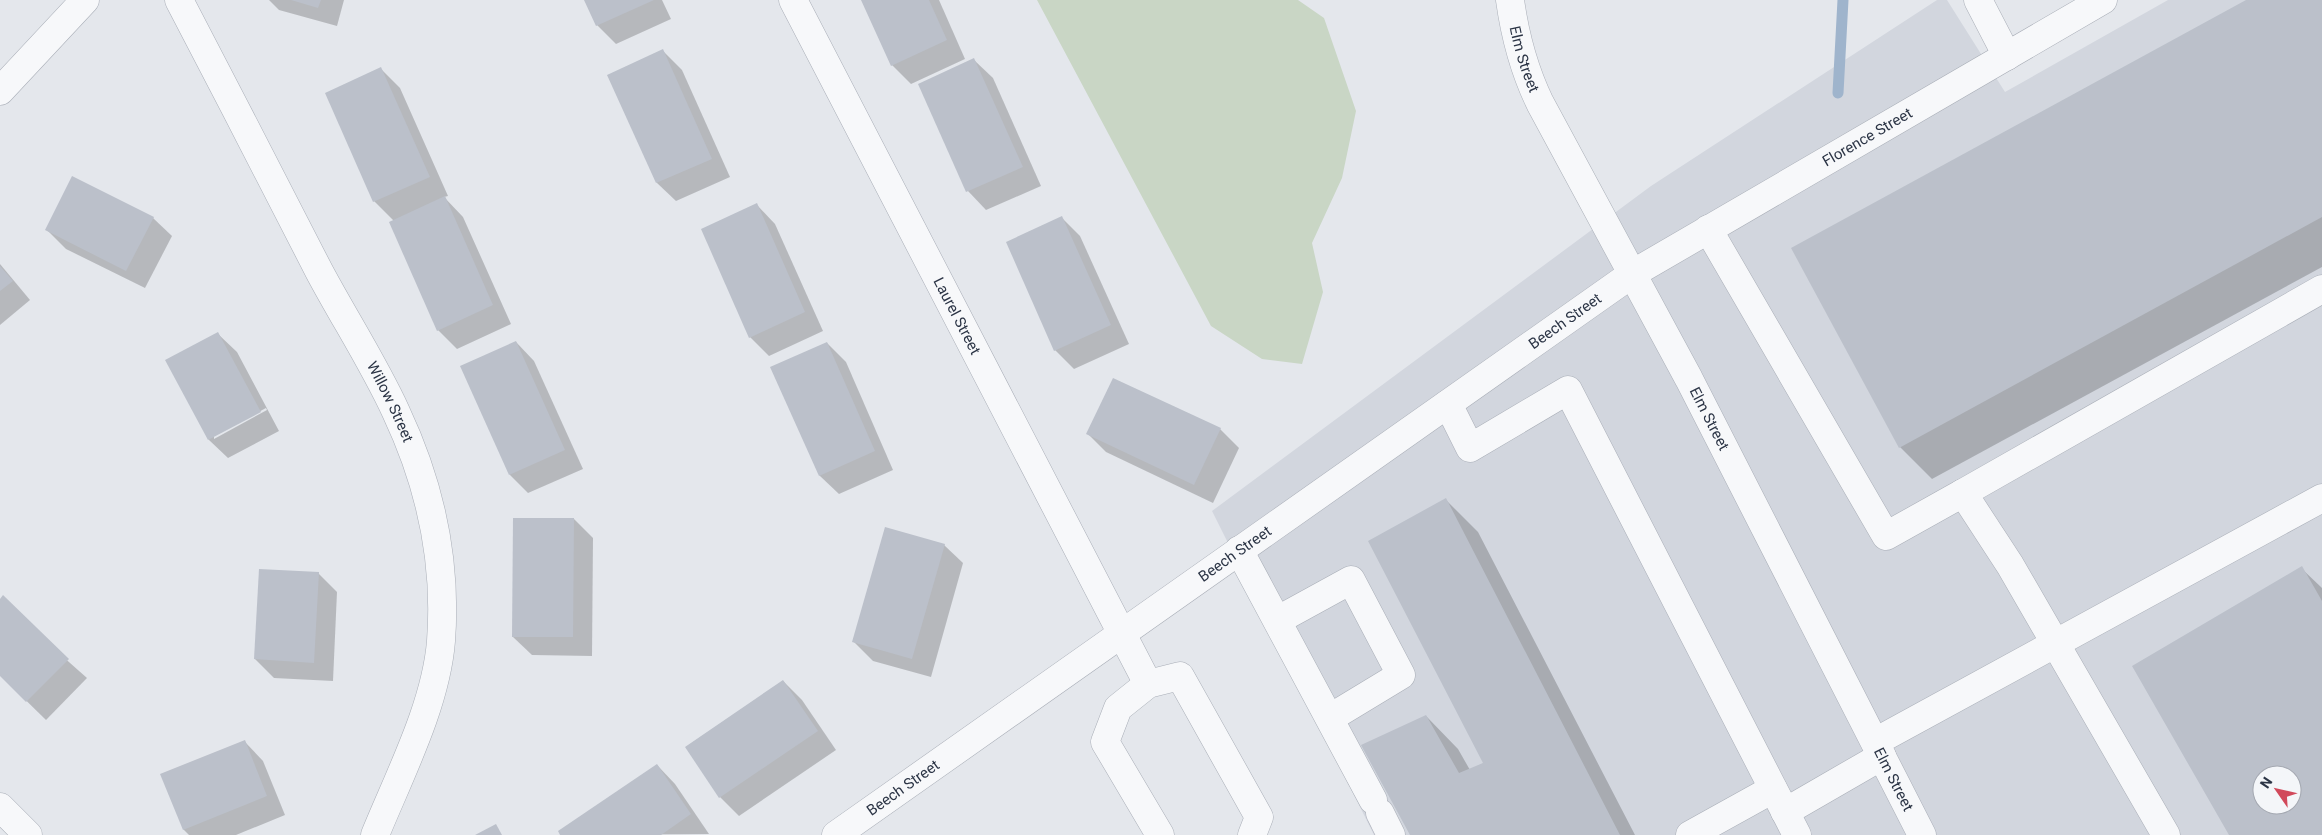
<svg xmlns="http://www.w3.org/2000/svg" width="2322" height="835" viewBox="0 0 2322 835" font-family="Roboto,sans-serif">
<rect width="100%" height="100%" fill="#e4e7ec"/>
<path fill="#d2d6de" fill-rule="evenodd" d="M1937,0h10l58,92 163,-92h154v835h-948l-162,-324 439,-325zM2262,775h30v30h-30z"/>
<polygon fill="#c9d6c5" points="1037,0 1298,0 1324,18 1356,111 1342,178 1312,243 1323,292 1302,364 1262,359 1211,326"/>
<g fill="#0003" fill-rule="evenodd">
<polygon points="269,0 344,0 337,26 279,10"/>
<polygon points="586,0 662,0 671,19 616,44 597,25"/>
<polygon points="863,0 939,0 965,59 911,84 892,65"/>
<polygon points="2248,0 2322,0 2322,267 1932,479 1900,447"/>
<polygon points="663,51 682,70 730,177 676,201 657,183"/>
<polygon points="974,60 993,78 1041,186 986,210 968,191 920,84"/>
<polygon points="381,69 400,88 448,196 444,197 463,217 511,324 457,349 438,330 394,221 374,201"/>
<polygon points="757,205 775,224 823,331 769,356 750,337"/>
<polygon points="153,218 172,236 145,288 66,249 47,230"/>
<polygon points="1062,218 1080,236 1129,344 1074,369 1055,350"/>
<polygon points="0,264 30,300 0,325"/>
<path d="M218,334l19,18 42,79 -51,27 -19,-18zM266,408l1,2 -53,29v-3z"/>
<polygon points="516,342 534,361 583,469 528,493 510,475"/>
<polygon points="827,343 846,362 893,470 839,494 820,476 772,368"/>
<polygon points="1220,429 1239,448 1213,503 1106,452 1087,433"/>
<polygon points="1446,500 1478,532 1635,835 1411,835 1426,716 1458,749 1470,770 1484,763"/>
<polygon points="574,519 593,538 592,656 532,655 513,637"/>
<polygon points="944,545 963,563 931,677 873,661 854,642"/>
<path d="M2301,568l21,20v247h-91zM2262,775h30v30h-30z"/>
<polygon points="318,573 337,592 333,681 274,678 255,659"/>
<polygon points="0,601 87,678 46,720 0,675"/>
<polygon points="783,681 802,700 836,750 739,816 720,797 686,747"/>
<polygon points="245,742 263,761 285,815 236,835 189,835 184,830 162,775"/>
<polygon points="657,765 675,784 709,834 562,835"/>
</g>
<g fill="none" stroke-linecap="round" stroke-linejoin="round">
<polyline stroke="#9fb4cc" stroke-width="11" points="1838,93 1843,0"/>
</g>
<g fill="#bbc0ca" fill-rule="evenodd">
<polygon points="291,0 321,0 318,8"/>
<polygon points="584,0 654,0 596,26"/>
<polygon points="861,0 929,0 947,40 891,66"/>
<polygon points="2246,0 2322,0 2322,217 1899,448 1791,248"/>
<polygon points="663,49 712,159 656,183 607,75"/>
<polygon points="974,58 1023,167 966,192 918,84"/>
<polygon points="381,67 430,177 373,202 325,93"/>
<polygon points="72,176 154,217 126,271 45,230"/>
<polygon points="445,196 493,305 437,331 389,222"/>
<polygon points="757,203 805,312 749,338 701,229"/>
<polygon points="1062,216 1111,325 1054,351 1006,242"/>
<polygon points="0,266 13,281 0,291"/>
<polygon points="218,332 261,412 208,440 165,360"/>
<polygon points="516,341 565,450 509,475 460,366"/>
<polygon points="827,342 875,451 819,476 770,367"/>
<polygon points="1113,378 1221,428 1194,485 1086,434"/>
<polygon points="1446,498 1620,835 1410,835 1361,745 1426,715 1459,773 1483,763 1368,541"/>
<polygon points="513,518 574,518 573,637 512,637"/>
<polygon points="885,527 945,544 912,659 852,642"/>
<path d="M2302,566l20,35v234h-93l-97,-169zM2262,775h30v30h-30z"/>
<polygon points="259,569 319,572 314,663 254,659"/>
<polygon points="3,595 69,659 26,702 0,676 0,599"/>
<polygon points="783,680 818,731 719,798 685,747"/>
<polygon points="245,740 267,796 183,830 160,774"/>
<polygon points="657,764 691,814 661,835 560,835 558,831"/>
<polygon points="496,824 502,835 475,835"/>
</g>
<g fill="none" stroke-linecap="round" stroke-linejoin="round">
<defs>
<g id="minor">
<path id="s1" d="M179,0c47,90 94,181 140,271 25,47 55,93 77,141 34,72 51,149 45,229 -5,64 -42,135 -66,194"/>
<path id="s2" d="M793,0l355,684"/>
<path id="s3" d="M1510,0c5,36 14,70 30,103l149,276 233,456"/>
<polyline points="1978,0 2007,56"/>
<polyline points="0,91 85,0"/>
<polyline points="1708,229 1886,536 1963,493 2010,565 2166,835"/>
<polyline points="1448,404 1470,448 1568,390 1797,835"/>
<polyline points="1963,493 2322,289"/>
<polyline points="1239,550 1373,800"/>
<polyline points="1278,620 1351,580 1401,675 1330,718"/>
<polyline points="1875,742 2322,498"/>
<polyline points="0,807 28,835"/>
<polyline points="1785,812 1882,756"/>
<polyline points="1380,813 1391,835"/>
<path id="s4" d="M836,835l796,-561 471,-274"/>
<polyline points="1160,835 1105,742 1118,708 1148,684 1180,676 1259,817 1252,835"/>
<polyline points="1690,835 1773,789"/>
</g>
</defs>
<use href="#minor" stroke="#a9aeb7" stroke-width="29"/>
<use href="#minor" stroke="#f7f8fa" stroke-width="28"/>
</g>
<g text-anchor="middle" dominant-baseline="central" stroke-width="4" stroke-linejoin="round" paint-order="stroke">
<g font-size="15" fill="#2b3445" stroke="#f4f6f9">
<text stroke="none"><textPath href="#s3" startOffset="61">Elm Street</textPath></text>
<text stroke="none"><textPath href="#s4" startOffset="1246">Florence Street</textPath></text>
<text stroke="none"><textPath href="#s2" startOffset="356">Laurel Street</textPath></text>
<text stroke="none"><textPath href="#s4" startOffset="892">Beech Street</textPath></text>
<text stroke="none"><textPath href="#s1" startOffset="454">Willow Street</textPath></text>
<text stroke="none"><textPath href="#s3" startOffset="466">Elm Street</textPath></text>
<text stroke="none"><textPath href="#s4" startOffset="488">Beech Street</textPath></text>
<text stroke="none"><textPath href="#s3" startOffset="871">Elm Street</textPath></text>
<text stroke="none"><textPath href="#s4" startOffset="82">Beech Street</textPath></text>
</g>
</g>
<g transform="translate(2277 790) rotate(304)"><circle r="24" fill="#f4f6f9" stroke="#a4a8b1"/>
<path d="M0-4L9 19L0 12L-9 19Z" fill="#d1495b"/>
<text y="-8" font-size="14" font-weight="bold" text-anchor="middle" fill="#2b3445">N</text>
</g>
</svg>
